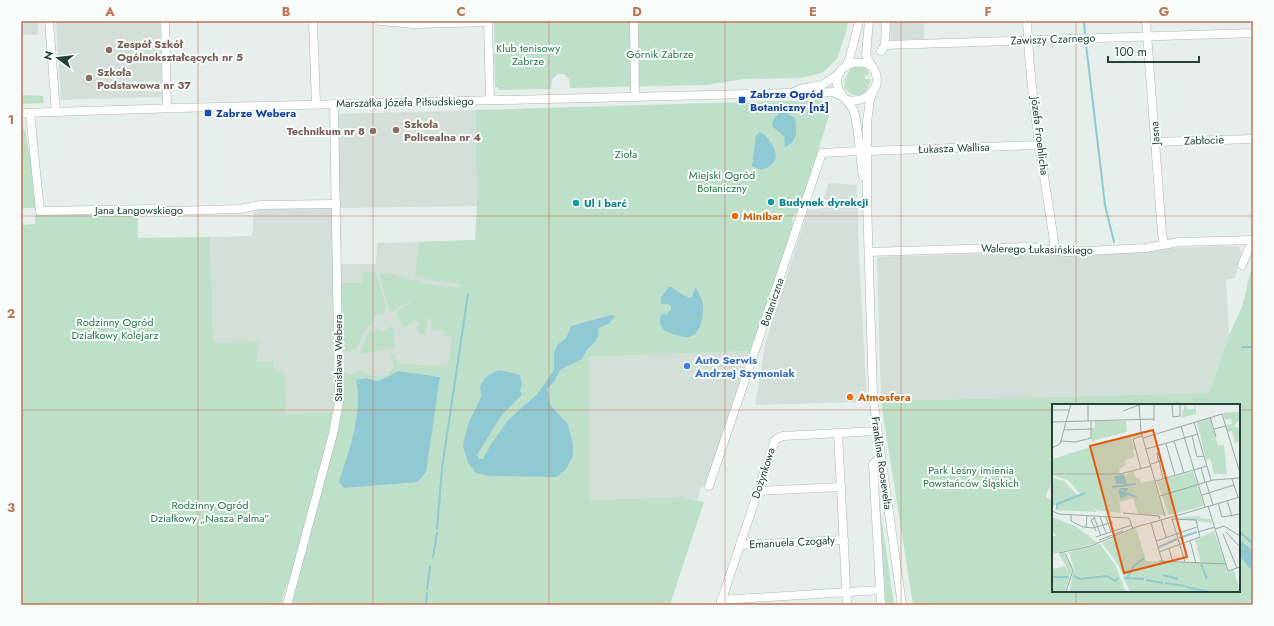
<svg xmlns="http://www.w3.org/2000/svg" width="1274" height="626" viewBox="0 0 1274 626" font-family="Jost,sans-serif">
<rect width="100%" height="100%" fill="#e6efeb"/>
<g fill="#d4dfda">
<rect x="21" y="21" width="17" height="14"/>
<polygon points="56,21 160,21 162,97 61,100"/>
<polygon points="890,21 924,21 924,39 891,40 889,24"/>
<polygon points="475,110 477,206 339,208 337,114"/>
<polygon points="829,183 857,185 859,259 867,402 755,405 766,340 808,210 820,209"/>
<polygon points="333,205 334,412 285,414 285,375 273,370 274,362 256,363 212,343 210,237 252,236 254,208"/>
<polygon points="475,240 451,367 394,364 388,374 376,376 357,370 351,374 342,371 343,354 339,260 343,264 376,264 377,243"/>
<polygon points="1238,246 1242,253 1235,278 1226,280 1229,335 1209,393 881,401 877,257"/>
<polygon points="753,351 708,483 701,488 697,500 681,497 589,500 588,357"/>
</g>
<g fill="#bfe0c8" fill-rule="evenodd">
<polygon points="494,21 848,21 846,32 837,59 822,73 801,78 744,79 706,85 570,88 569,79 565,76 565,74 556,74 556,76 552,79 551,89 499,90 498,87 495,87"/>
<path d="M853,66c7,0 12,0 16,6v3l-4,1v3h5l1,1 -6,14c-10,2 -15,2 -21,-7l1,-9z"/>
<polygon points="21,95 43,96 44,103 21,104"/>
<path d="M817,100l6,1 7,11 -30,98c-8,5 -9,8 -6,17l-41,124 -164,6v143l92,-3 23,5 -34,103h-379l47,-178 4,-56 9,3 6,-4 19,6 12,-2 6,-10 -2,-5 -2,-1 2,-4h3v3h2l-1,7 52,2 4,-29 -9,-1 1,-5 -13,-1 1,-11h-4l-3,16 -6,-1 -2,-6 2,-5 -4,-3 -11,8 -8,-14 1,-3 15,-9 -1,-1 -16,8 -2,4 -4,-3 -10,-37 13,1 34,10 34,4 1,-4 -29,-4 -17,-4 4,-34 56,-2 2,-34 -2,-96zM610,315v8l-12,6 -3,13 -8,8 -5,9 -22,11 -5,11 -9,8 5,17 17,18 5,20v12l-6,12 -99,-5v-39l13,-27 -1,-11 18,-16 11,2 11,3v15l2,5 -20,20 -25,40 3,4h3l8,-15 17,-24 29,-26 17,-24v-18l4,-8 8,-6 5,-12zM399,371l41,6 -3,21 -98,84c10,-32 24,-68 17,-102l10,-2 12,3z"/>
<polygon points="21,129 25,129 35,187 37,208 21,208"/>
<polygon points="138,212 138,238 210,237 213,343 260,341 256,362 274,362 273,370 280,371 285,375 286,414 334,412 294,568 286,587 281,605 21,605 21,225 35,224 35,215 37,214"/>
<polygon points="1253,262 1253,551 1239,539 1239,405 1053,405 1053,483 1048,490 1046,497 1053,502 1053,591 1239,591 1239,556 1253,572 1253,605 913,605 881,401 1209,393 1229,335 1242,307"/>
<path d="M363,271l13,2 10,34 -3,8 -3,-1 -6,3 -1,6c-8,5 -13,18 -17,27l-13,1 -3,-68h23z"/>
<polygon points="388,326 394,328 395,348 359,354 368,333 371,329 373,331 376,329 382,332 387,329"/>
<polygon points="878,483 880,508 894,605 886,605"/>
</g>
<g fill="#8ec9d4">
<path d="M780,112l6,1 9,5c2,12 3,24 -10,29l-1,-11 -12,-10 1,-6z"/>
<path d="M759,132c6,2 8,5 12,11 8,12 6,22 -10,27l-9,-4 4,-30z"/>
<path d="M669,287h2l17,11 4,-1 3,-10 1,1c3,5 6,11 7,17 1,9 -2,27 -11,31 -4,2 -8,1 -12,0 -12,-3 -24,-6 -19,-22l5,1 5,-5v-4l-3,-2h-6l-1,-1v-6z"/>
<polygon points="610,315 615,316 610,323 598,329 599,334 595,342 587,350 582,359 560,370 555,381 547,389 551,406 568,424 573,444 573,456 567,468 557,477 489,476 476,473 468,463 463,446 468,424 481,397 480,386 485,378 498,370 509,372 520,375 522,385 520,390 522,395 502,415 477,455 480,459 483,459 491,444 508,420 537,394 554,370 554,352 558,344 566,338 571,326"/>
<path d="M399,371l41,6 -14,95 -9,10 -73,6 -5,-6c10,-32 24,-69 17,-102l10,-2 12,3z"/>
<polygon points="1239,539 1253,551 1253,572 1239,556"/>
</g>
<g fill="none" stroke-linecap="round" stroke-linejoin="round">
<g stroke="#8ec9d4" stroke-width="2">
<polyline points="1084,21 1085,33"/>
<polyline points="1086,44 1105,205 1114,242"/>
<polyline points="1242,347 1253,347"/>
<polyline points="1178,403 1179,405"/>
<polyline points="437,529 442,468 468,294"/>
<polyline points="1239,531 1253,544"/>
<polyline points="433,557 437,533"/>
<polyline points="427,589 430,567"/>
<polyline points="426,605 427,593"/>
</g>
<defs>
<g id="minor">
<polyline points="49,21 56,112"/>
<polyline points="165,21 167,108"/>
<polyline points="313,21 316,104"/>
<polyline points="380,21 415,24 488,22"/>
<polyline points="488,21 490,100"/>
<polyline points="634,21 635,97"/>
<path d="M1027,21c3,74 16,147 27,220v10"/>
<polyline points="1146,21 1162,234 1164,244"/>
<polyline points="885,45 886,21"/>
<polyline points="881,51 885,45 1253,33"/>
<polyline points="846,66 850,57 859,21"/>
<polyline points="873,90 870,100 867,122 867,201 873,396 881,456 902,605"/>
<polyline points="792,93 800,89 822,85 840,73"/>
<path d="M847,100c15,3 34,-8 29,-26 -2,-7 -8,-12 -10,-20l3,-33"/>
<polyline points="21,113 179,108 749,94 790,93 801,94 833,92 843,97"/>
<polyline points="30,113 40,211 153,209 171,211 240,209 260,205 336,204"/>
<polyline points="1156,142 1253,139"/>
<polyline points="868,151 1040,145"/>
<path d="M863,176c-3,-20 -4,-41 -8,-61 -2,-12 -16,-18 -18,-31 -2,-19 20,-26 35,-18"/>
<polyline points="869,252 1027,247 1066,252 1146,248 1179,242 1253,240"/>
<polyline points="1242,265 1249,248 1253,244"/>
<polyline points="838,433 847,605"/>
<polyline points="881,456 873,464 881,605"/>
<polyline points="709,486 822,153 859,151"/>
<polyline points="757,491 841,487"/>
<polyline points="740,545 844,540"/>
<polyline points="721,600 880,590"/>
<polyline points="287,605 333,434 339,402 334,104"/>
<polyline points="720,605 775,440 778,438 783,436 877,431"/>
</g>
</defs>
<use href="#minor" stroke="#a8b8b2" stroke-width="9"/>
<use href="#minor" stroke="#fff" stroke-width="8"/>
</g>
<path fill="none" stroke="#c07456" stroke-width="1" stroke-opacity="0.55" d="M198,21v584M373,21v584M549,21v584M725,21v584M901,21v584M1076,21v384M21,216h1232M21,410h1032M1239,410h14M1076,591v14"/>
<g fill="#8d6e63" stroke="#f7fbf9" stroke-width="1.5">
<circle cx="109" cy="50" r="4"/>
<circle cx="89" cy="78" r="4"/>
<circle cx="396" cy="130" r="4"/>
<circle cx="373" cy="131" r="4"/>
</g>
<g fill="#1a4fb4" stroke="#f7fbf9" stroke-width="1.5">
<rect x="738" y="96" width="8" height="8" rx="2"/>
<rect x="204" y="109" width="8" height="8" rx="2"/>
</g>
<g fill="#0f9aa8" stroke="#f7fbf9" stroke-width="1.5">
<circle cx="771" cy="202" r="4"/>
<circle cx="576" cy="203" r="4"/>
</g>
<g fill="#e8710a" stroke="#f7fbf9" stroke-width="1.5">
<circle cx="735" cy="216" r="4"/>
<circle cx="850" cy="397" r="4"/>
</g>
<circle fill="#3f7fe0" stroke="#f7fbf9" stroke-width="1.5" cx="687" cy="366" r="4"/>
<g text-anchor="middle" dominant-baseline="central" stroke-width="4" stroke-linejoin="round" paint-order="stroke">
<g font-size="11" fill="#24423a" stroke="#f7fbf9">
<text transform="translate(1053 39) rotate(-2)">Zawiszy Czarnego</text>
<text transform="translate(405 102) rotate(-1)">Marszałka Józefa Piłsudskiego</text>
<text transform="translate(1155 133) rotate(-94)">Jasna</text>
<text transform="translate(1040 136) rotate(83)">Józefa Froehlicha</text>
<text transform="translate(1204 140) rotate(-2)">Zabłocie</text>
<text transform="translate(954 148) rotate(-2)">Łukasza Wallisa</text>
<text x="139" y="210">Jana Łangowskiego</text>
<text transform="translate(1037 249) rotate(1)">Walerego Łukasińskiego</text>
<text transform="translate(772 302) rotate(-71)">Botaniczna</text>
<text transform="translate(338 358) rotate(-90)">Stanisława Webera</text>
<text transform="translate(882 463) rotate(82)">Franklina Roosevelta</text>
<text transform="translate(763 473) rotate(-72)">Dożynkowa</text>
<text transform="translate(792 542) rotate(-3)">Emanuela Czogały</text>
</g>
<g font-size="11" font-weight="bold" fill="#785e54" stroke="#f7fbf9" text-anchor="start">
<text x="117" y="44">Zespół Szkół<tspan x="117" dy="13">Ogólnokształcących nr 5</tspan></text>
<text x="97" y="72">Szkoła<tspan x="97" dy="13">Podstawowa nr 37</tspan></text>
<text x="404" y="124">Szkoła<tspan x="404" dy="13">Policealna nr 4</tspan></text>
<text x="365" y="131" text-anchor="end">Technikum nr 8</text>
</g>
<g font-size="11" fill="#2d7a4b" stroke="#f7fbf9">
<text x="528" y="48">Klub tenisowy<tspan x="528" dy="13">Zabrze</tspan></text>
<text x="660" y="54">Górnik Zabrze</text>
<text x="626" y="154">Zioła</text>
<text x="722" y="175">Miejski Ogród<tspan x="722" dy="13">Botaniczny</tspan></text>
<text x="115" y="322">Rodzinny Ogród<tspan x="115" dy="13">Działkowy Kolejarz</tspan></text>
<text x="971" y="470">Park Leśny imienia<tspan x="971" dy="13">Powstańców Śląskich</tspan></text>
<text x="210" y="505">Rodzinny Ogród<tspan x="210" dy="13">Działkowy „Nasza Palma”</tspan></text>
</g>
<g font-size="11" font-weight="bold" fill="#164399" stroke="#f7fbf9" text-anchor="start">
<text x="750" y="94">Zabrze Ogród<tspan x="750" dy="13">Botaniczny [nż]</tspan></text>
<text x="216" y="113">Zabrze Webera</text>
</g>
<g font-size="11" font-weight="bold" fill="#0d838f" stroke="#f7fbf9" text-anchor="start">
<text x="779" y="202">Budynek dyrekcji</text>
<text x="584" y="203">Ul i barć</text>
</g>
<g font-size="11" font-weight="bold" fill="#c56008" stroke="#f7fbf9" text-anchor="start">
<text x="743" y="216">Minibar</text>
<text x="858" y="397">Atmosfera</text>
</g>
<g font-size="11" font-weight="bold" fill="#366cbe" stroke="#f7fbf9" text-anchor="start">
<text x="695" y="360">Auto Serwis<tspan x="695" dy="13">Andrzej Szymoniak</tspan></text>
</g>
</g>
<g transform="translate(1052 404)">
<rect width="188" height="188" fill="#e6efeb"/>
<path d="M133,0l3,5h6l2,-5v10l-15,4zM188,8l-1,8 -5,6 6,3v13l-5,1 -3,-12 -4,1 -2,-7 6,-1 -1,-5 -6,1 -2,-7zM158,14l8,28 6,-1 3,29h-13l-4,-15 -4,1 -9,-38zM43,17h31l1,11 -32,8 -3,3 -1,-15h4zM87,28l1,4 -9,2 4,11 -2,1 2,7 -11,3 2,5 -7,4 1,5h-68v-15zM81,67l3,7h4l1,5 13,-3 10,35 -26,-1 -5,-16 -14,4 2,11 -25,-3 -15,-15 16,17 -43,-2 3,-1v-5l-5,3v-29l12,3 14,15 3,-1 -13,-15 -16,-5 73,-1 2,5v-6zM141,67l11,35 -35,9 -12,-33zM146,106l2,8 11,1 1,4 -38,-5 25,-2zM0,113l23,9 23,17 -45,11 -1,-18h4l-4,-6zM84,124l10,33 79,3 2,8 7,-2 6,22h-110l-12,-28 -16,-21zM162,127l11,33 -24,-1 -6,-23zM48,140l15,21 11,27h-57l5,-24 -5,-16zM12,149l8,16 -7,23h-13v-23l13,-3 3,8 -1,-6 -8,-14z" fill="#bfe0c8"/>
<path d="M72,71l3,9h-11l-2,-8zM69,84h7l-1,4 -4,-2h-3l15,5 3,4 -10,-4 -7,4 -3,-8z" fill="#8ec9d4"/>
<path fill="none" stroke="#8ec9d4" stroke-width="2" d="M60,83l24,-3M5,105v-5l28,-11M127,134l18,-6M107,143l18,-8M149,160l6,15M111,171l15,4M21,172l7,3 27,-3 8,5 4,-3M0,173h17M72,174l20,1M75,174l7,-12 10,-8M94,176l17,3M113,179l20,3M134,183l24,5"/>
<path fill="none" stroke="#98aaa4" stroke-width="1" d="M36,0v17M87,0l2,28 24,84M102,0v17M120,0l1,13 7,-1v-12M0,6h17M71,7l16,-6M158,13l6,20M0,18l102,-3M142,18l17,58M129,22l24,81M162,25l12,-3M12,26l27,-1M140,32l5,21 7,-1M91,34l79,-24 18,59M9,37l15,1 15,-4v-17M122,37l10,32M114,40l9,31M0,44l8,-4 11,-40M94,45l52,-15M99,60l4,-1 4,-2h2l-3,-8h-1l1,6 1,2 1,3v1l3,14M149,64l4,14M89,65l-8,-30 9,-3M0,70h68l31,-8M180,75l6,18M104,77l51,-15M154,78l7,23M150,91l32,-10M108,92l53,-16 27,-2M175,96l5,17M166,99l4,14 18,-3M156,102l20,65 12,-4M0,107l7,3 70,4 4,11M71,109l36,3 1,3M19,111v6l12,6 10,1 20,-6M127,111l61,-18M42,113l7,19M48,113l6,16M54,113l5,15M43,114l-4,2 5,11M120,115l13,43M109,116l5,17M99,119l11,38M34,124l1,-12M163,125l9,-3 16,10M146,128l17,-5M174,128l14,15M171,130l14,34M44,133l36,-12M47,136l24,-9M104,137l41,-14M138,137l6,22M117,145l4,13M107,148l41,-15 -4,-17 -24,-1M7,149l32,-7 45,-19 43,-12M13,149l8,17 -7,22M107,157l67,3"/>
<path fill="#e8590c" fill-opacity="0.15" stroke="#e8590c" stroke-width="2" d="M101,26l34,127 -63,16 -34,-127z"/>
<rect width="188" height="188" fill="none" stroke="#24423a" stroke-width="2"/>
</g>
<rect width="1274" height="626" fill="none" stroke="#f7fbf9" stroke-width="44"/>
<g transform="translate(58 58) rotate(285)" stroke="#f7fbf9" stroke-width="3" paint-order="stroke">
<path d="M0-3L7 15L0 10L-7 15Z" fill="#24423a"/>
<text y="-6" font-size="11" font-weight="bold" text-anchor="middle" fill="#24423a">N</text>
</g>
<path d="M1108 56v6h91v-6" fill="none" stroke="#24423a" stroke-width="2"/>
<text x="1114" y="56" font-size="12" fill="#24423a" stroke="#f7fbf9" stroke-width="3" paint-order="stroke">100 m</text>
<rect x="22" y="22" width="1230" height="582" fill="none" stroke="#c07456" stroke-width="1.5"/>
<g font-size="13" text-anchor="middle" font-weight="bold" fill="#c07456">
<text x="110" y="16">A</text>
<text x="286" y="16">B</text>
<text x="461" y="16">C</text>
<text x="637" y="16">D</text>
<text x="813" y="16">E</text>
<text x="988" y="16">F</text>
<text x="1164" y="16">G</text>
<text x="11" y="124">1</text>
<text x="11" y="318">2</text>
<text x="11" y="512">3</text>
</g>
</svg>
